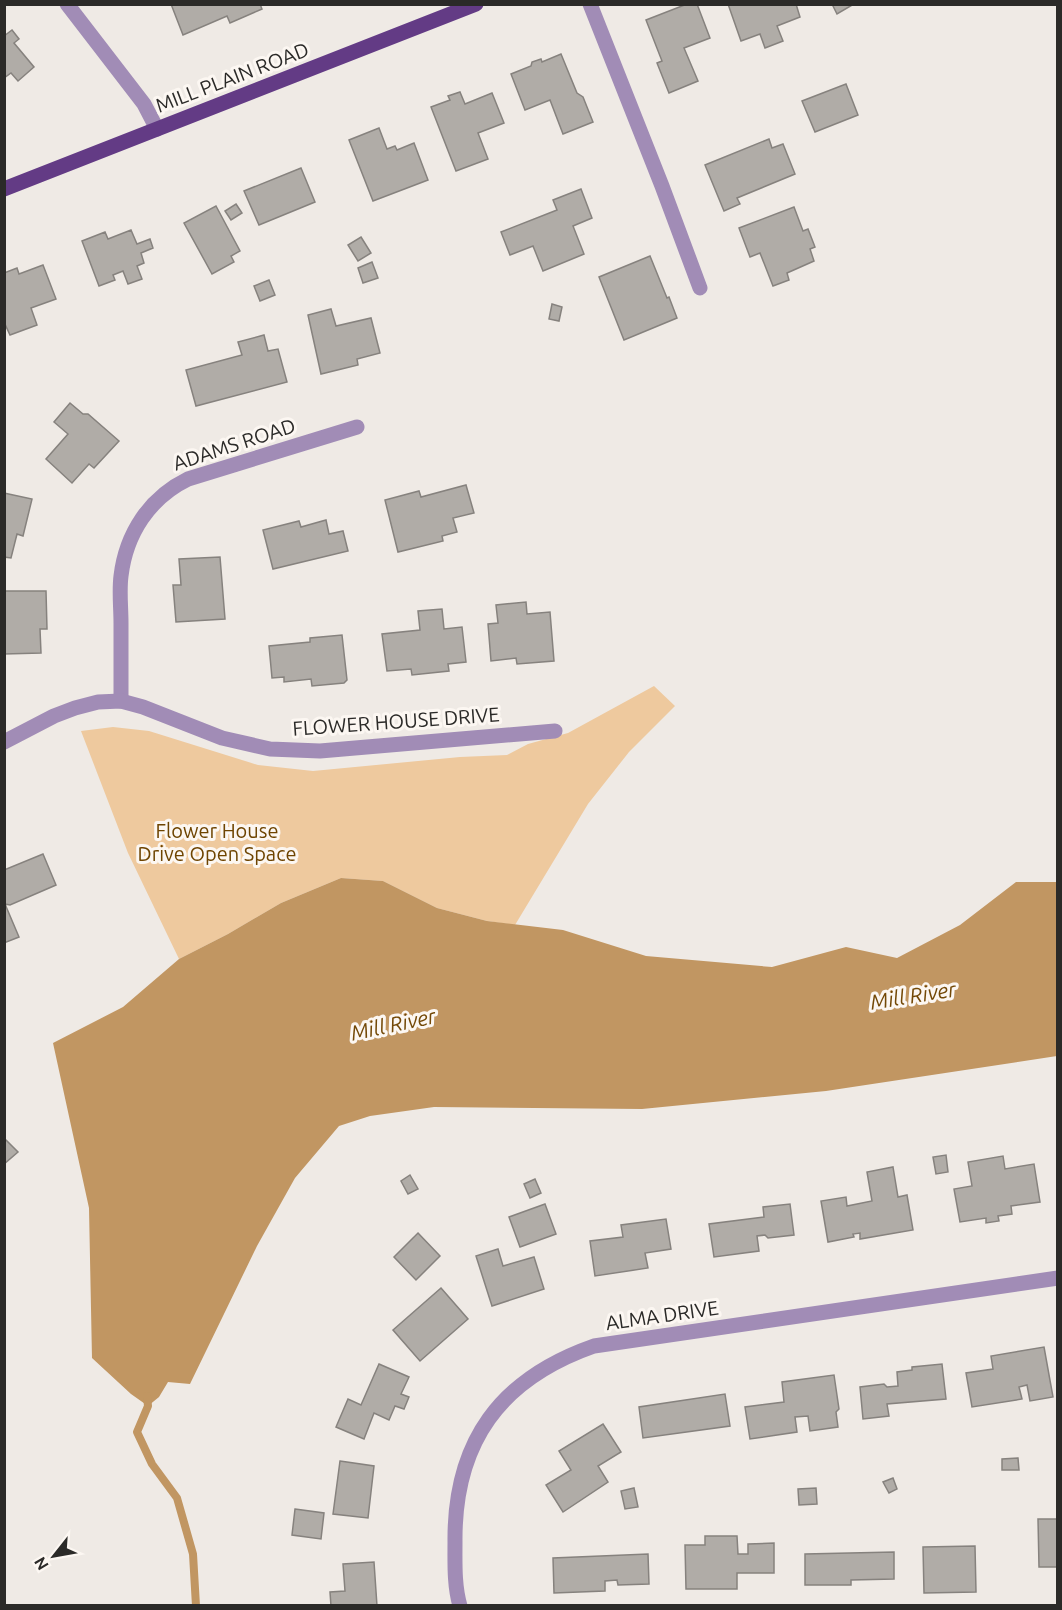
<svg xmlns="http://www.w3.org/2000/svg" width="1062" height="1610" viewBox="0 0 1062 1610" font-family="Ubuntu,sans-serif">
<rect width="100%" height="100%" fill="#efeae5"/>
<polygon fill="#eec99e" points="654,686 675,706 629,752 588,804 515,925 487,921 437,908 383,881 341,878 281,903 228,934 179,959 128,853 81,731 113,727 149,731 258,765 313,771 460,757 507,755 528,744 568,733"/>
<polygon fill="#c19662" points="341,878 383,881 437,908 487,921 563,930 646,956 772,967 846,947 897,958 960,925 1016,882 1057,882 1057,1056 826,1091 642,1109 434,1107 370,1116 339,1126 295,1178 257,1246 190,1384 168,1382 159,1397 148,1406 131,1394 92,1358 89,1208 53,1043 123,1007 179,959 228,934 281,903"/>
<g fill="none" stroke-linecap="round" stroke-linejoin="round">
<polyline stroke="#c19662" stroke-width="8" points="147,1396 148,1406 137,1432 152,1464 177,1498 193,1554 196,1606"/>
</g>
<g fill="#b0aca7" stroke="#86827e" stroke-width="1.5">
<polygon points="171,4 260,4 262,9 230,23 227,16 183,35"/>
<polygon points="687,4 697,4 710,38 684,48 698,81 669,93 657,63 662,61 646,20"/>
<polygon points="728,4 796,4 800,17 777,26 783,41 765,48 760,34 741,41"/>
<polygon points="832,4 854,4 837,14"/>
<polygon points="12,30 19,39 14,43 34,67 18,81 11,73 4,78 4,36"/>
<polygon points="561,54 577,93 583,97 593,122 563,134 550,100 525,110 511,74 531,66 532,62 541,59 542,62"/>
<polygon points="846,84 858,115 815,132 802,101"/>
<polygon points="460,92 465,104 492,93 504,123 478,133 488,159 456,171 431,107 450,100 448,96"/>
<polygon points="379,128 387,149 395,146 397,150 414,143 428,180 373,201 349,140"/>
<polygon points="769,139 772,148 783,144 795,174 737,198 740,204 724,211 705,165"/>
<polygon points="301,168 315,202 259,225 244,191"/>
<polygon points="581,189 592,218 573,226 584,254 543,271 533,246 510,255 501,232 557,210 553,200"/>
<polygon points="236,204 242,213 231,220 225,211"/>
<polygon points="216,206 240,251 231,256 234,262 212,274 184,223"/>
<polygon points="794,207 803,231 808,229 815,247 810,249 814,261 787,273 789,280 773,286 760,253 750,257 739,228"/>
<polygon points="131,230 137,244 150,239 153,248 141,253 144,263 137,266 142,279 128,284 123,271 113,275 115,280 99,286 82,241 105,232 108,239"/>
<polygon points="361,237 371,253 358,261 348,245"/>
<polygon points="650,256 667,298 669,297 677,318 624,340 599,277"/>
<polygon points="372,262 378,278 363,283 358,268"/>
<polygon points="43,265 56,299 31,308 37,325 10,335 4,322 4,273 17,268 19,274"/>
<polygon points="269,280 275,295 260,301 254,286"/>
<polygon points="552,304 562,307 559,321 549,319"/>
<polygon points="331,309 336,326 371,318 380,353 357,359 358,365 321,374 308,315"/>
<polygon points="264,335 268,351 278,349 287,382 196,406 186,370 242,355 238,342"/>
<polygon points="70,403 83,414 88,414 119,441 94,468 89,464 72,483 46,459 68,434 54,422"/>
<polygon points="466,485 474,513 453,518 457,532 442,536 443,541 398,552 385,500 419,491 421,497"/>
<polygon points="4,493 32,499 23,536 17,534 11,558 4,557"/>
<polygon points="326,520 329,534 343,531 348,551 273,569 263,530 299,521 301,527"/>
<polygon points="220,557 225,619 176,622 173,585 181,585 179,559"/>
<polygon points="4,591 46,591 47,629 40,629 41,653 4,654"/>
<polygon points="526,602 527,614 550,612 554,661 517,664 516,658 491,661 488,624 498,623 496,605"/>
<polygon points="442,609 444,629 462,627 466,662 448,664 449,671 412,675 411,669 387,671 382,634 420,630 418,611"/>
<polygon points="342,635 347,680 344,683 312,686 311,679 284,682 284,677 272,678 269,646 310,642 310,638"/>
<polygon points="43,854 56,885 10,905 5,904 19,937 4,943 4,870"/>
<polygon points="4,1138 18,1152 4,1164"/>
<polygon points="946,1155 948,1172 936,1174 933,1157"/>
<polygon points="1003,1156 1005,1169 1034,1164 1040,1202 1011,1206 1012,1214 998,1216 999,1221 986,1223 986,1218 960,1222 954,1189 972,1186 968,1162"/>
<polygon points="893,1167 898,1197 907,1195 913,1230 860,1239 860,1233 853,1234 854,1237 828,1242 821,1201 846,1197 847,1206 872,1201 867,1172"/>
<polygon points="410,1175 418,1189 408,1194 401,1181"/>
<polygon points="535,1179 541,1193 530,1198 524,1184"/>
<polygon points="545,1204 556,1234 520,1247 509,1217"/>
<polygon points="790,1204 794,1235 768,1238 765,1235 757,1236 759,1251 714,1257 709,1224 764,1217 763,1207"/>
<polygon points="666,1219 671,1249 645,1253 648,1268 595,1276 590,1241 623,1237 621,1225"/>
<polygon points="418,1233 440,1256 416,1280 394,1257"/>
<polygon points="498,1249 503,1266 534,1257 544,1289 492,1306 476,1256"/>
<polygon points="441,1288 468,1319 420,1361 393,1330"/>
<polygon points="1044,1347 1053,1397 1030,1401 1027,1385 1019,1387 1022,1399 972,1407 966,1373 993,1369 991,1356"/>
<polygon points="379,1364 409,1377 401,1394 409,1397 404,1409 395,1406 389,1420 374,1413 364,1439 336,1427 348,1399 361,1405"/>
<polygon points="942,1364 946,1399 887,1404 889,1416 863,1419 860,1387 884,1384 887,1387 898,1386 897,1372 912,1370 912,1367"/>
<polygon points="834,1375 839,1409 836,1412 838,1427 810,1431 808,1416 795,1417 797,1432 750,1439 745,1407 784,1402 782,1382"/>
<polygon points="725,1394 730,1426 643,1438 639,1407"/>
<polygon points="603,1424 621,1452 598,1466 608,1482 563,1512 546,1485 571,1470 559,1451"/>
<polygon points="1018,1458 1019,1470 1002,1470 1002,1459"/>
<polygon points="340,1461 374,1466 368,1518 333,1514"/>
<polygon points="893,1478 897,1489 889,1493 883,1482"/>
<polygon points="634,1488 638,1507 625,1509 621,1491"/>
<polygon points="816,1488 817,1504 799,1505 798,1489"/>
<polygon points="295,1509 324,1513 321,1539 292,1535"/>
<polygon points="1038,1519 1058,1519 1058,1567 1039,1567"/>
<polygon points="705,1536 737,1536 738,1554 748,1554 748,1544 774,1543 774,1573 737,1573 737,1589 686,1589 685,1545 705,1545"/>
<polygon points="975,1546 976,1592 924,1593 923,1547"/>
<polygon points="894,1552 894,1579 851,1580 851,1585 805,1585 805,1554"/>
<polygon points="648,1554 649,1584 618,1585 617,1580 605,1581 605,1591 554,1593 553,1558"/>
<polygon points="374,1562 377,1606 331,1606 330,1592 345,1591 343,1564"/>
</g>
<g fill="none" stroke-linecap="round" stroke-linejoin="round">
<g stroke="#a18cb6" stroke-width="15">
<polyline points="67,4 144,104 157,129"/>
<polyline points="590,4 662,186 700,288"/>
<path d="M121,701c0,-26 0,-52 0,-78 0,-16 -2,-32 0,-47 5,-42 28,-78 67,-97l169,-52"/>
<polyline points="4,742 54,716 75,708 98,702 121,701 143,707 222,738 270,749 320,751 555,731"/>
<path d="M460,1606c-6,-21 -5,-43 -5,-64 -1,-100 45,-163 139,-196l464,-68"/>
</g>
<polyline stroke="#633b85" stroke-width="15" points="4,189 476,4"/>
</g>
<g text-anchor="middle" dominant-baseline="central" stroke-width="6" stroke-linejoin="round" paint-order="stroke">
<g font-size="20" fill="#2b2a28" stroke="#fcf7f2">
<text transform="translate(232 77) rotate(-21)">MILL PLAIN ROAD</text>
<text transform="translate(234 444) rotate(-18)">ADAMS ROAD</text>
<text transform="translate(396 721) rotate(-4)">FLOWER HOUSE DRIVE</text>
<text transform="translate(662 1315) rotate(-8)">ALMA DRIVE</text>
</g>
<g font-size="20" fill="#6e4400" stroke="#fcf7f2">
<text x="217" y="830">Flower House<tspan x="217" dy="23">Drive Open Space</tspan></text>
</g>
<g font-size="21" font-style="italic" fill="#734806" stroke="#fcf7f2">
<text transform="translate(913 995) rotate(-9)">Mill River</text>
<text transform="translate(393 1024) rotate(-12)">Mill River</text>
</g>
</g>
<rect width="1062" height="1610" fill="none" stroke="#2b2a28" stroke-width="12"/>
<g transform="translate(54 1556) rotate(239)" stroke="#fcf7f2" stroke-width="4.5" paint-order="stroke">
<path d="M0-4.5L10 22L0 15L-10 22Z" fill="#2b2a28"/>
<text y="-9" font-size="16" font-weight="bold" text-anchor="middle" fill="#2b2a28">N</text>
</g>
</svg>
